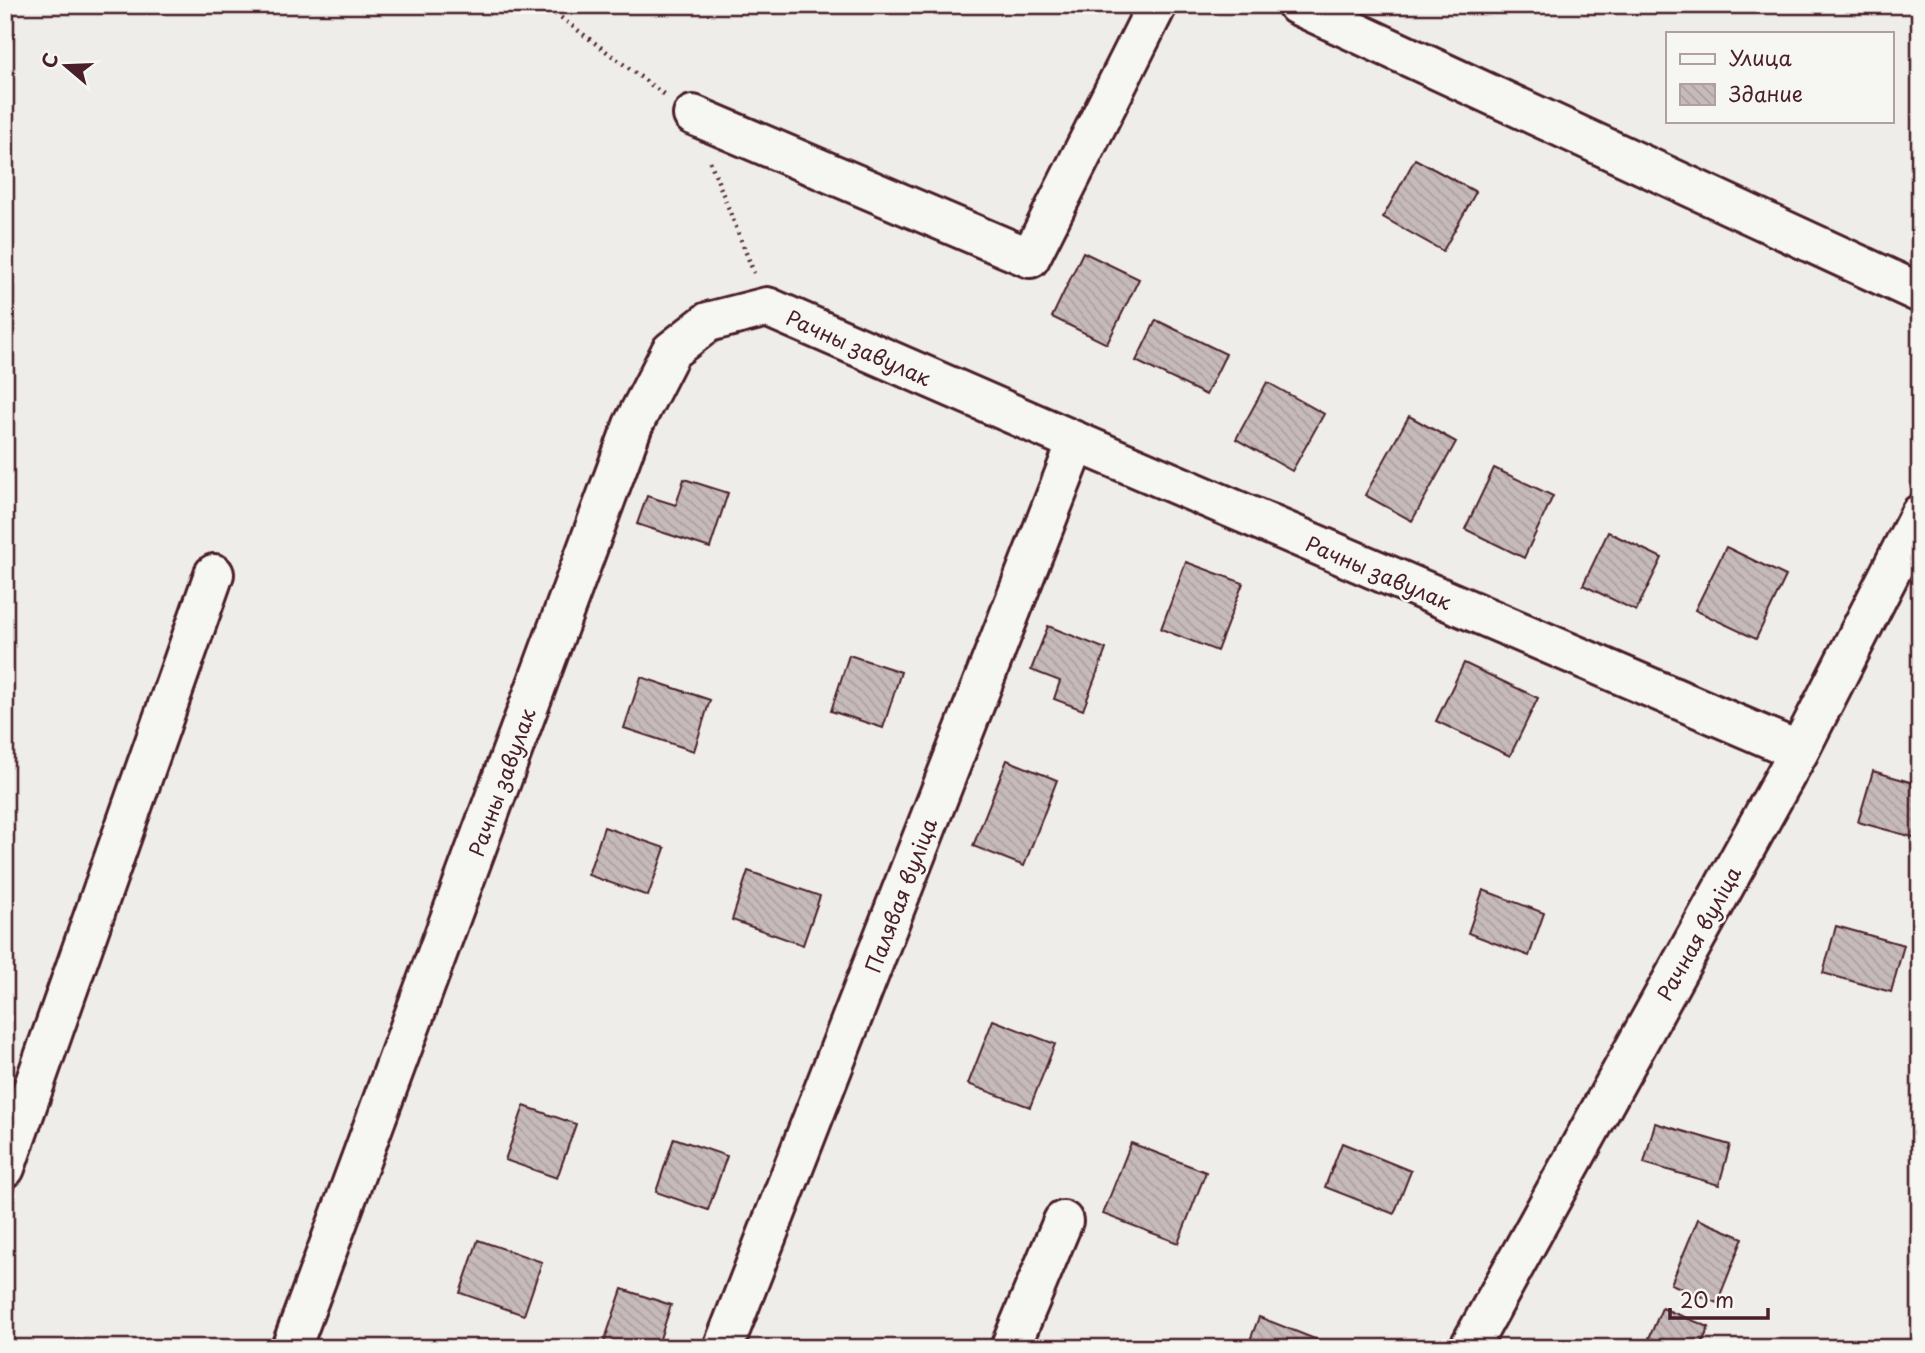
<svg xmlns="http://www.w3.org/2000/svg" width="1925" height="1353" viewBox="0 0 1925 1353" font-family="'Playpen Sans',sans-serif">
<defs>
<pattern id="building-back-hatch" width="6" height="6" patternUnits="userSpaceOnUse" patternTransform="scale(1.75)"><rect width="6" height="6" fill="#c6babb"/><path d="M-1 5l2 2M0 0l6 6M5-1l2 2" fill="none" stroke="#ac9fa1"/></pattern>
</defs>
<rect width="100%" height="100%" fill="#efedea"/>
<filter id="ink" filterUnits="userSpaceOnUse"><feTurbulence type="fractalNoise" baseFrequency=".0143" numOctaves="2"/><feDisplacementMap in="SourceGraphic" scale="14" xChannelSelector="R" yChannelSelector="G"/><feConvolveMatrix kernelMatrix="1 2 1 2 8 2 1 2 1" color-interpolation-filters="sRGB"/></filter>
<g filter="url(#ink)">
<g fill="url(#building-back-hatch)" stroke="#4a1f2b" stroke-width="2">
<polygon points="1415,159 1476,192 1443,251 1383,217"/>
<polygon points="1083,252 1139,279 1107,344 1052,317"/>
<polygon points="1156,320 1226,354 1206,395 1136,361"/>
<polygon points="1267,382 1324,414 1292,471 1236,439"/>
<polygon points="1409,416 1456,442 1412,521 1365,495"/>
<polygon points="1494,468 1553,496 1524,558 1465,529"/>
<polygon points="684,479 728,493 710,548 637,524 647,496 676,505"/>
<polygon points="1608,532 1662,558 1636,611 1583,585"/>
<polygon points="1726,547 1786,576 1756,639 1695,610"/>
<polygon points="1186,562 1243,583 1217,651 1161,629"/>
<polygon points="1048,626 1106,649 1083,710 1054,699 1060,681 1031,670"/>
<polygon points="849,655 901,672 883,728 831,711"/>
<polygon points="1464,663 1538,698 1510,756 1436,721"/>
<polygon points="641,677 710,700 694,751 624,728"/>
<polygon points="1007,760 1057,780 1024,866 973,846"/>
<polygon points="1873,771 1920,785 1920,839 1858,822"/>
<polygon points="604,827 665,848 648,896 588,875"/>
<polygon points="748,871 820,896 803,945 732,920"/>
<polygon points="1483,890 1544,913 1529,956 1468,933"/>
<polygon points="1836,926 1904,945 1891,992 1823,973"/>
<polygon points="993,1020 1055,1044 1030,1107 968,1084"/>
<polygon points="524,1106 576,1124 557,1178 505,1160"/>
<polygon points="1655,1123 1730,1145 1719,1185 1644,1163"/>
<polygon points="674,1138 727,1156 708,1210 656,1192"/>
<polygon points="1131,1143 1206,1172 1178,1243 1103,1214"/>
<polygon points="1342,1143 1411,1171 1394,1214 1325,1187"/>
<polygon points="1698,1219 1743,1238 1717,1303 1671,1284"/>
<polygon points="478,1240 542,1262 524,1315 460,1293"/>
<polygon points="622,1289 671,1305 657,1348 602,1348"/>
<polygon points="1662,1308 1709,1327 1700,1348 1672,1348 1649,1338"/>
<polygon points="1259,1317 1328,1344 1327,1348 1247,1348"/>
</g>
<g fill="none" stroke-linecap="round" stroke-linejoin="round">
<defs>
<g id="minor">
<polyline points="1297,5 1920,293"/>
<polyline points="693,115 1030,258 1157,5"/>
<polyline points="5,1168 214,574"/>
<polyline points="291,1348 633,425 671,351 708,322 767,307 1077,442 1799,751"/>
<polyline points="723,1348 1077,442"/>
<polyline points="1010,1348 1063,1221"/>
<polyline points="1469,1348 1799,751 1920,514"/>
</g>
</defs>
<use href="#minor" stroke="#4a1f2b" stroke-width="44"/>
<g stroke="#4a1f2b" stroke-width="4.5" stroke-dasharray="2 5" stroke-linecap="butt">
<polyline points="544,5 666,96"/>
<polyline points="710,161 754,273"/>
</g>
<use href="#minor" stroke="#f6f6f2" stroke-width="38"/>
</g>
</g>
<g text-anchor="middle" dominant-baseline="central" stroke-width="5" stroke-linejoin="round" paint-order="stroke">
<g font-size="21" fill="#4a1f2b" stroke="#f6f6f2">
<text transform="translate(859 347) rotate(24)">Рачны завулак</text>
<text transform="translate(1379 572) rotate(23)">Рачны завулак</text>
<text transform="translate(501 782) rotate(-70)">Рачны завулак</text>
<text transform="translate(900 895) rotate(-69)">Палявая вуліца</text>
<text transform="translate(1698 933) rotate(-61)">Рачная вуліца</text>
</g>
</g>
<rect width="1925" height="1353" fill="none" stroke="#f6f6f2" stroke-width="28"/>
<rect x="14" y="14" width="1897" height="1325" fill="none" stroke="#4a1f2b" stroke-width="2.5" filter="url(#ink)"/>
<rect x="1666" y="32" width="228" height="91" fill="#f6f6f2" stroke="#b1a0a2" stroke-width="2"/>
<rect x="1680" y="54" width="35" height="10" fill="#f6f6f2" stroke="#b1a0a2" stroke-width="2"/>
<text x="1729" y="66" font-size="21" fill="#4a1f2b">Улица</text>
<rect x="1680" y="84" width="35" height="21" fill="url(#building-back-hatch)" stroke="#b1a0a2" stroke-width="2"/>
<text x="1729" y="102" font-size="21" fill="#4a1f2b">Здание</text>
<g transform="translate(66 66) rotate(289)" stroke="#f6f6f2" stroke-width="5" paint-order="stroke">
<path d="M0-5L12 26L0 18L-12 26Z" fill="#4a1f2b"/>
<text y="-10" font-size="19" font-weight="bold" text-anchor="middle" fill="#4a1f2b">С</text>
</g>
<path d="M1670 1308v10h98v-10" fill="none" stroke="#4a1f2b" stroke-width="3.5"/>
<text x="1680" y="1308" font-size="21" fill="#4a1f2b" stroke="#f6f6f2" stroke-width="5" paint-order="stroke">20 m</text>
</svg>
